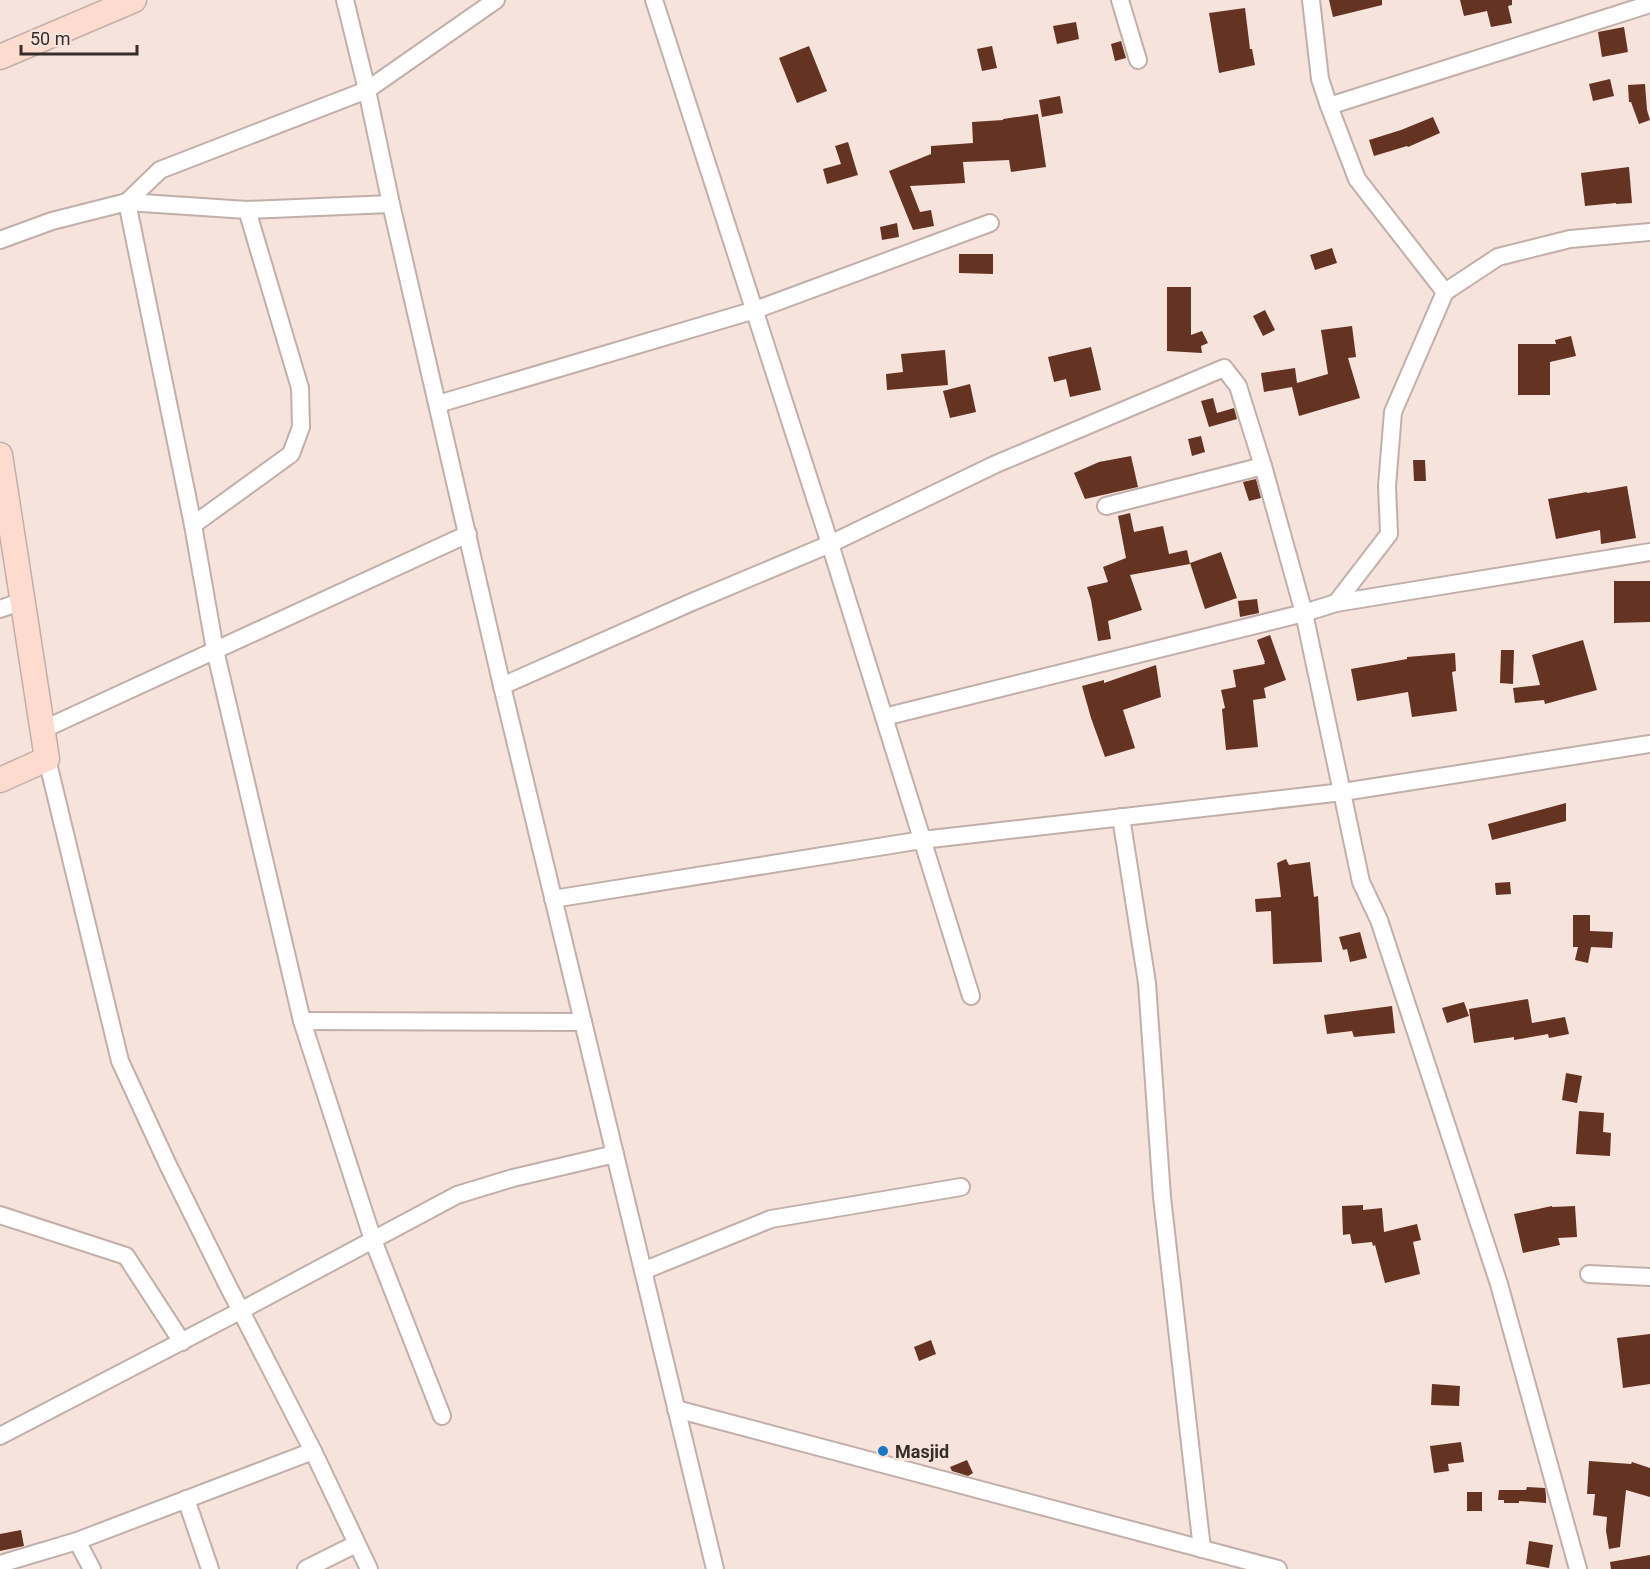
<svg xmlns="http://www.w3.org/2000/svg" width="1650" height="1569" viewBox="0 0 1650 1569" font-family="Roboto,sans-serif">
<rect width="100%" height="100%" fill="#f6e3dc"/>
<g fill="#643321">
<polygon points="1329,0 1382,0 1382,5 1333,17"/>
<polygon points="1460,0 1512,0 1512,5 1508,6 1512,23 1491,27 1487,11 1464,16"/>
<polygon points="1245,8 1250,49 1252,49 1255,65 1219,73 1209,13"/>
<polygon points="1076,22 1079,39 1057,44 1053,26"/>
<polygon points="1624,27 1628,52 1602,57 1598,32"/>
<polygon points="1121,41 1126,58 1115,61 1111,44"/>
<polygon points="809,46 827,91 797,103 779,58"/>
<polygon points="992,46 997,68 982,71 977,49"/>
<polygon points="1610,79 1614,96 1593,101 1589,84"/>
<polygon points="1645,84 1647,110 1650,120 1639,124 1631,102 1629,102 1628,85"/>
<polygon points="1060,96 1063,113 1042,117 1039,100"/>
<polygon points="1038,114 1046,167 1011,172 1009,160 963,162 965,183 910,186 920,212 931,210 934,226 913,230 889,171 931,154 931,146 973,143 972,122 1003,120 1003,119"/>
<polygon points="1433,117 1440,133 1408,147 1407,146 1374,156 1369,140 1401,130"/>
<polygon points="848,142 858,175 827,184 823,169 841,164 835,146"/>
<polygon points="1629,167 1632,203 1616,204 1616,203 1585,206 1581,173"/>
<polygon points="897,223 899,237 882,240 880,227"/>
<polygon points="1332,248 1337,263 1315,270 1310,255"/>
<polygon points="959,254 993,254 993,274 959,273"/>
<polygon points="1167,287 1191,287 1191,335 1202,331 1208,343 1201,346 1202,353 1167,351"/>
<polygon points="1265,310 1275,330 1263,336 1253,316"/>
<polygon points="1352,326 1356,357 1348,358 1360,398 1299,416 1292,387 1264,392 1261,373 1295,368 1297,383 1328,374 1321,330"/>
<polygon points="1571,336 1576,356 1550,362 1550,395 1518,395 1518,344 1556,344 1555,340"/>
<polygon points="1091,347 1101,390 1070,397 1066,379 1054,382 1048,357"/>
<polygon points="945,350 948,385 887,390 886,374 903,372 901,354"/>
<polygon points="970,384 976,412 950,418 943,391"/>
<polygon points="1213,398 1217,413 1234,408 1237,419 1209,427 1201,401"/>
<polygon points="1201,436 1205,452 1192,456 1188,439"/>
<polygon points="1131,456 1138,487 1085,499 1074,473 1099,462"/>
<polygon points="1413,460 1425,460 1426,481 1414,481"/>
<polygon points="1256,479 1261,498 1249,501 1243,482"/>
<polygon points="1627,486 1636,538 1601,544 1600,530 1556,539 1548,499 1587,492 1587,493"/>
<polygon points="1130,513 1134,532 1163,526 1169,554 1187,550 1190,564 1130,575 1142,610 1108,621 1111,639 1098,641 1091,600 1087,587 1108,582 1103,567 1126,558 1118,516"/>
<polygon points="1221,552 1237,598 1205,609 1190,563"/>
<polygon points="1614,581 1650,581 1650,622 1614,623"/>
<polygon points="1257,599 1259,613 1240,617 1238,601"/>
<polygon points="1270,635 1286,680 1264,688 1266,698 1253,700 1258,747 1226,750 1222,709 1225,708 1221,690 1236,687 1233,670 1265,664 1264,662 1265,662 1257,640"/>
<polygon points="1583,640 1597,690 1545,704 1544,700 1515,703 1513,688 1540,685 1532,655"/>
<polygon points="1501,650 1514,650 1513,684 1500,683"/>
<polygon points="1455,653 1456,671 1452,672 1457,711 1412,717 1408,692 1357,701 1351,669 1407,659 1407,657"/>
<polygon points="1156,665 1161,697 1123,710 1135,748 1105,757 1091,718 1082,686 1104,680 1104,683"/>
<polygon points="1566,803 1566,821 1492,840 1488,824"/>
<polygon points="1286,859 1289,865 1310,862 1314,897 1318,896 1322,962 1273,964 1271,911 1256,912 1255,899 1281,897 1277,863"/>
<polygon points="1510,882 1511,894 1496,895 1495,883"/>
<polygon points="1573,915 1590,915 1590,931 1613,932 1612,948 1591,947 1588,963 1575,960 1578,947 1573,947"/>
<polygon points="1360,932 1367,958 1350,962 1347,949 1343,950 1339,937"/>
<polygon points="1528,999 1532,1023 1565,1017 1569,1034 1549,1038 1548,1034 1514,1040 1514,1037 1474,1043 1469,1009"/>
<polygon points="1464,1002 1469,1016 1447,1023 1442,1008"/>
<polygon points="1392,1006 1395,1033 1354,1037 1352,1031 1327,1034 1324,1015"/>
<polygon points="1566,1073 1582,1076 1577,1103 1562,1100"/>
<polygon points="1579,1111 1604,1113 1603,1132 1611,1133 1610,1156 1576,1154"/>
<polygon points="1363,1205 1363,1210 1382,1208 1384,1232 1417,1224 1421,1240 1413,1242 1420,1274 1385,1283 1375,1245 1373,1246 1372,1242 1352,1244 1350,1234 1343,1235 1342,1206"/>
<polygon points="1552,1206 1552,1207 1575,1206 1577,1237 1558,1238 1560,1245 1523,1253 1514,1214"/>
<polygon points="1650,1334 1650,1384 1623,1388 1617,1338"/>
<polygon points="931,1340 936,1354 919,1361 914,1347"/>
<polygon points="1432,1384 1460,1386 1459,1406 1431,1405"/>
<polygon points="1461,1442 1464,1462 1448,1464 1449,1471 1434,1473 1430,1446"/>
<polygon points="967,1460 973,1473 968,1476 952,1471 950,1467"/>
<polygon points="1589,1461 1631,1464 1632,1462 1650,1468 1650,1497 1626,1490 1620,1547 1609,1549 1606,1531 1607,1517 1593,1515 1595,1494 1587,1494"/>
<polygon points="1527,1487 1545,1488 1546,1495 1546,1503 1519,1501 1519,1503 1504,1503 1504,1500 1498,1500 1499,1490 1526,1490"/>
<rect x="1467" y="1492" width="15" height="19"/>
<polygon points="21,1530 24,1546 0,1551 0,1534"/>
<polygon points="1529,1541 1553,1545 1549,1568 1526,1564"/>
<polygon points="1650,1555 1650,1569 1611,1569 1610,1562"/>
</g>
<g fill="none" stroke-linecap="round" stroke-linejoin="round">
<defs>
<g id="street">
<polyline points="345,0 367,90 391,204 502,686 715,1569"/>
<polyline points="654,0 830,544 971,996"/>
<polyline points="1120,0 1138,60"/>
<polyline points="1311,0 1320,79 1329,106 1357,179 1445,292"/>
<polyline points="1329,106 1650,4"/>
<polyline points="0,240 52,221 127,202 247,210 391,204"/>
<polyline points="438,404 755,310 990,223"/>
<polyline points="1106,506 1263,466"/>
<polyline points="193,525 291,454 301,427 300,388 247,210"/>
<polyline points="1336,603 1650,552"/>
<polyline points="0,609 23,601"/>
<polyline points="502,686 692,602 830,544 996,464 1224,368 1238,386 1263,466 1304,613 1361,882 1379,920 1499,1284 1578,1569"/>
<polyline points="884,717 1304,613 1336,603 1389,534 1387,486 1393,412 1445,292 1498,257 1570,239 1650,232"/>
<polyline points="42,730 468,534"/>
<polyline points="47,759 120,1061 168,1165 227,1284 313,1451 369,1569"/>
<polyline points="1121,817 1147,983 1162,1197 1202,1549"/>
<polyline points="553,899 922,840 1343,792 1650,744"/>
<polyline points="302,1021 583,1022"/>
<polyline points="0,1215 126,1256 182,1342"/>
<polyline points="643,1271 771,1219 961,1187"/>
<polyline points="1589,1274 1650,1277"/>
<polyline points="676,1409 1278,1569"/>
<polyline points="442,1416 373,1240 302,1021 215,650 193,525 127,202 160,170 367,90 496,0"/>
<polyline points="0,1436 240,1311 457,1195 513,1178 615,1154"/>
<polyline points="186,1499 210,1569"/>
<polyline points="77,1541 92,1569"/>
<polyline points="0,1564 77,1541 313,1451"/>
<polyline points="306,1569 356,1544"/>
</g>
<g id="secondary">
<polyline points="0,57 134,0"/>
<polyline points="0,455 47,759 0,780"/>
</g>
</defs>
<use href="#street" stroke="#c1afa9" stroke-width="20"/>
<use href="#secondary" stroke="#c1afa9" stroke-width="27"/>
<use href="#street" stroke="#fff" stroke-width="16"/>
<use href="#secondary" stroke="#fedbcf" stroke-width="24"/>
</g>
<circle fill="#1b76c3" stroke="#f6e3dc" stroke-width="2" cx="883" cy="1451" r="6"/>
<g text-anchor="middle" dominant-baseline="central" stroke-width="6" stroke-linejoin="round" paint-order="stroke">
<g font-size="18" font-weight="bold" fill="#352e2b" stroke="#f6e3dc" text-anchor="start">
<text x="895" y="1451">Masjid</text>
</g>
</g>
<path d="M21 45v9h116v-9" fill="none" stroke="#352e2b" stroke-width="3"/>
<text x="30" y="45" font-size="18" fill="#352e2b" stroke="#f6e3dc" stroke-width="4.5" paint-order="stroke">50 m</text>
</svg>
